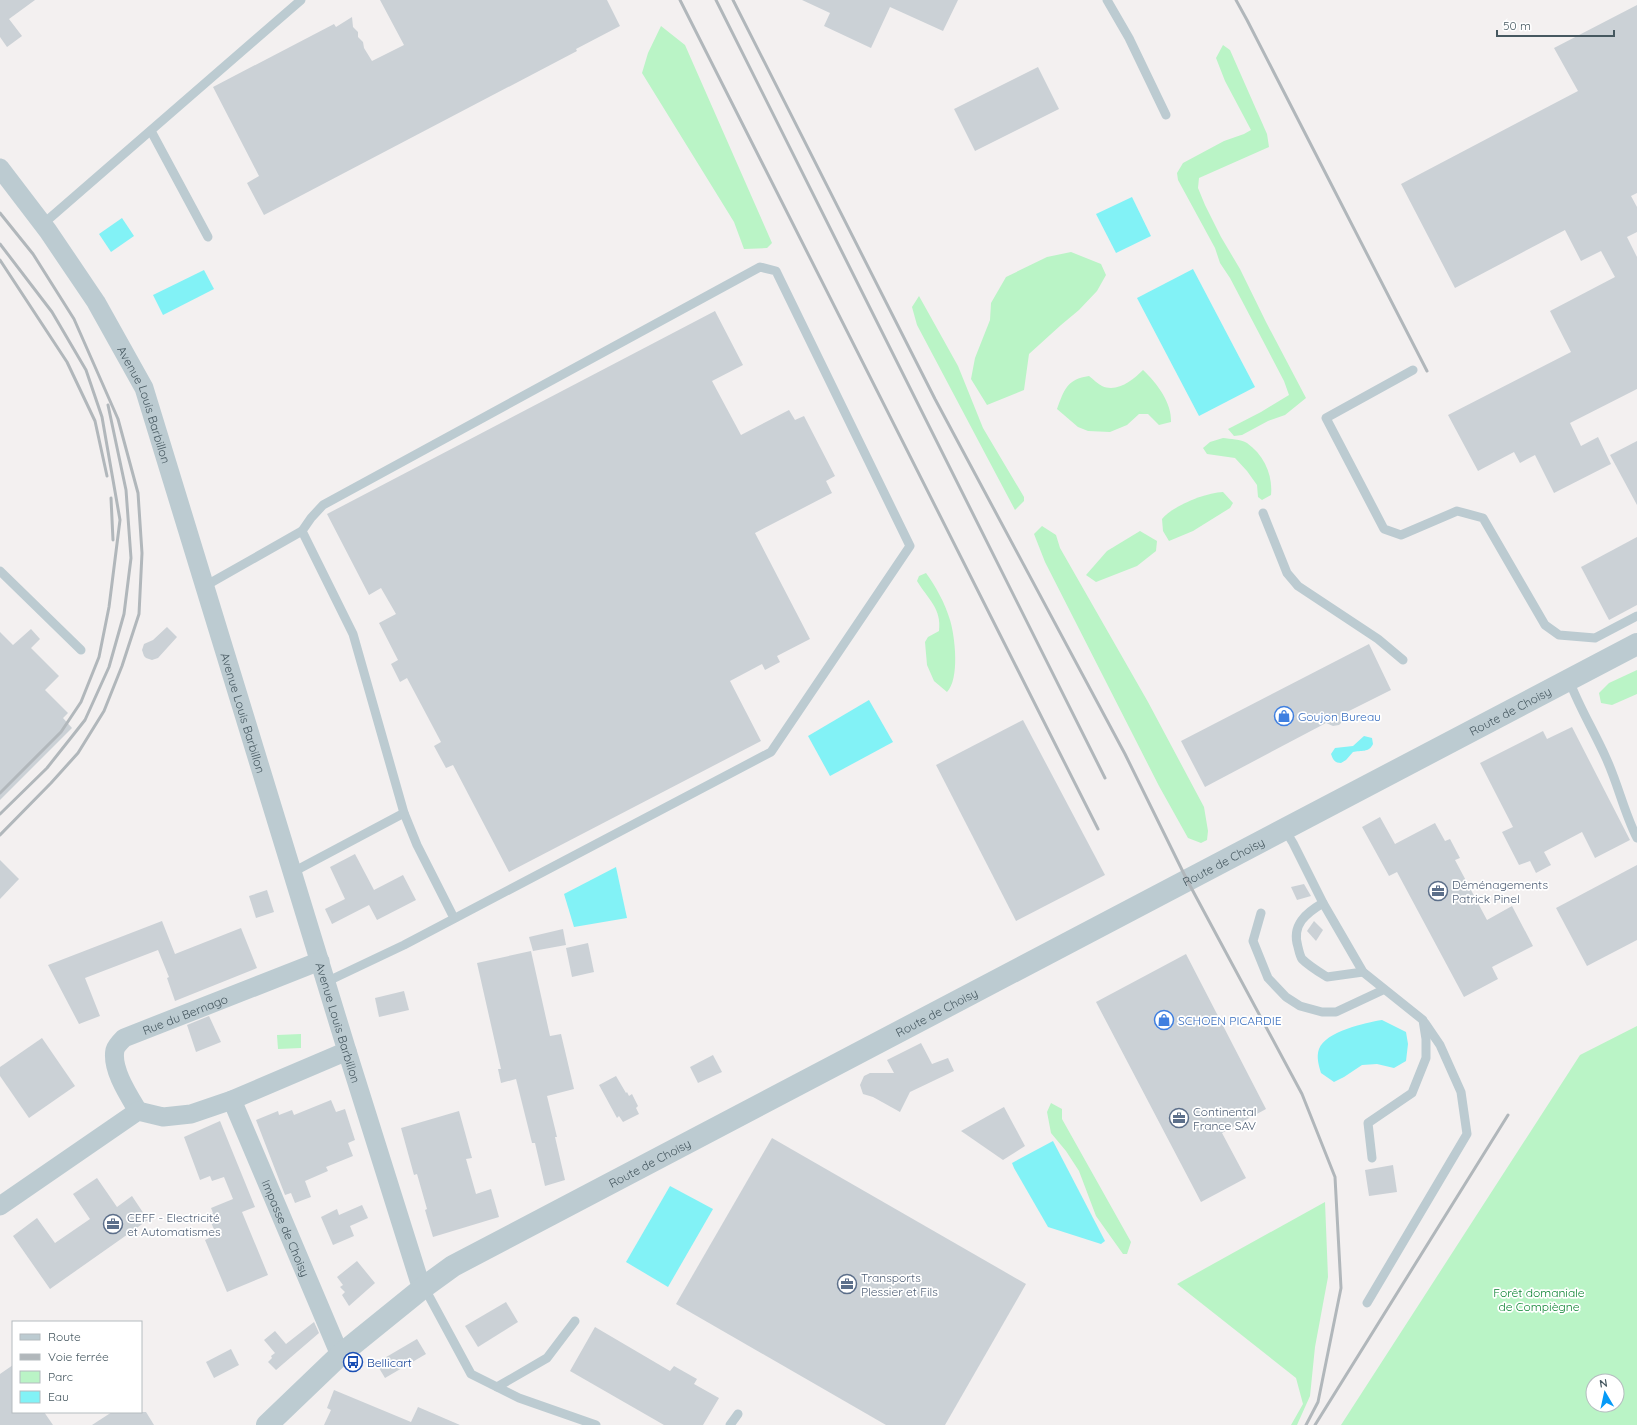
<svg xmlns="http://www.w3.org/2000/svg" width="1637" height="1425" viewBox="0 0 1637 1425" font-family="Quicksand,sans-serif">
<rect width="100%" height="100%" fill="#f3f0f0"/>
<g fill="#baf4c6" fill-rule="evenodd">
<polygon points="661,26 685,45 772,243 767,248 744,249 734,222 642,73 648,53"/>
<polygon points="1223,45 1230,50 1267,134 1269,147 1199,178 1198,188 1205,205 1221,237 1240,269 1266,322 1306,398 1285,415 1268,421 1242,435 1234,436 1228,429 1261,412 1289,395 1284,381 1230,278 1220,263 1215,248 1178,180 1177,173 1183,163 1224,141 1244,134 1251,130 1225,81 1216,58"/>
<polygon points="1071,252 1101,264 1106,275 1097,291 1079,310 1061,325 1029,354 1024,390 987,405 971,379 975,358 990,320 991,303 1006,277 1047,257"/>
<polygon points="919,296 958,366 983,428 1024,497 1024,501 1015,510 917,325 912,307"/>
<path d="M1143,370c14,13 29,33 28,52l-12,3 -11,-11h-9l-12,11 -17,7 -22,-1 -10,-4 -21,-18c7,-19 10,-30 32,-33 4,3 9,8 13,10 15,7 31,-6 41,-16z"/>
<path d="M1223,438c7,1 18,1 24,5 17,12 26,32 24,52l-9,5 -4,-3 -1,-12 -10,-14 -12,-13 -28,-4 -4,-6 7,-6z"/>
<path d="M1223,492l10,11 -3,5 -37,23 -24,10 -6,-10 -1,-12c12,-14 43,-26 61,-27z"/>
<polygon points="1042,526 1056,535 1060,548 1148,702 1204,807 1208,831 1207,840 1201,843 1188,838 1159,786 1045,562 1034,534"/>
<polygon points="1140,531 1157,541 1156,551 1137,566 1096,582 1086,575 1107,551"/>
<path d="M926,573c10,14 19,30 24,47 5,16 10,59 -3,72l-13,-11 -7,-16 -2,-23 3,-5 11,-6c3,-22 -11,-32 -22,-50l2,-5z"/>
<polygon points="1637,670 1637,694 1612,705 1601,703 1599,693 1609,683"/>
<path d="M1637,1026v399h-296l239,-370zM1593,1381h24v24h-24z"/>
<polygon points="301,1034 301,1048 278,1049 277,1035"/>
<polygon points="1051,1103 1062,1109 1062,1119 1131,1242 1127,1254 1123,1254 1096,1216 1079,1171 1066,1151 1051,1133 1047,1112"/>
<polygon points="1325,1202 1328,1277 1315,1347 1310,1396 1297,1425 1291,1425 1303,1404 1296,1378 1177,1284"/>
</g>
<g fill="#82f2f6">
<polygon points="1132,197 1151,236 1116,253 1096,214"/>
<polygon points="122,218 134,236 111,252 99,234"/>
<polygon points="1193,269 1255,387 1199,416 1137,298"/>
<polygon points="204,270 214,289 163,315 153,295"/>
<polygon points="869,700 893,742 830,776 808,736"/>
<path d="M1364,736l8,2 1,6c-4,9 -12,6 -20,8l-7,8 -5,3c-6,0 -8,-3 -10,-9l4,-6 18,-2z"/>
<polygon points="616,867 627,918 574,927 564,894"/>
<path d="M1382,1020l24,12 2,12 -2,17 -12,7 -17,-4 -15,1 -18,12 -10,5 -13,-9c-2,-7 -5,-16 -2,-24 7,-18 46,-26 63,-29z"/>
<polygon points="1053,1141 1105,1241 1101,1244 1048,1227 1014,1168 1012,1163"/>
<polygon points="670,1186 713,1209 668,1287 626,1262"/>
</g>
<g fill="#cbd1d6">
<polygon points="0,0 35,0 9,19 22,36 7,47 0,37"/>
<polygon points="380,0 607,0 620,26 576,49 577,51 264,215 247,183 259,176 213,87 334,24 336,27 352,17 353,27 358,32 358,37 363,42 364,48 372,61 404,45"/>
<polygon points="802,0 958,0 943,31 890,7 871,48 824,26 830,13"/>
<polygon points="1637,5 1637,193 1631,196 1637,207 1637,232 1627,237 1637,257 1637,389 1570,423 1581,446 1598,437 1611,464 1554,493 1535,455 1520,463 1514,452 1478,471 1448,415 1571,352 1550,311 1615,277 1601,251 1581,261 1565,230 1455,288 1401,184 1578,91 1554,48"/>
<polygon points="1038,67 1059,109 975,151 954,109"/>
<polygon points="715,311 743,365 712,381 741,435 789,410 795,420 804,416 835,476 826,481 832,493 755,533 810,639 777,656 780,662 765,670 762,664 730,681 761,741 509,872 453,765 446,768 434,746 441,742 407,678 400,682 391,664 398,660 379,623 396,614 381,588 369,595 327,514"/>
<polygon points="1637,441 1637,505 1610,455"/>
<polygon points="1637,537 1637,605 1609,620 1581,567"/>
<polygon points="167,627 177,637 158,658 152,660 146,658 144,656 142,650 144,644 153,640"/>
<polygon points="31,629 40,639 31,648 59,676 45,690 68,713 63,718 72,728 0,800 0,632 13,645"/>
<polygon points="1369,644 1391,690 1345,713 1343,721 1339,725 1333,726 1326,723 1205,787 1181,741"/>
<polygon points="1023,720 1105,875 1016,921 936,765"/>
<polygon points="1572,727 1630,840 1595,858 1582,832 1544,852 1551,865 1536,873 1530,861 1519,865 1502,832 1513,827 1480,763 1543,731 1547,739"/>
<polygon points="1380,817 1395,844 1435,823 1445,841 1450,839 1460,858 1455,860 1487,920 1512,906 1533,946 1492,967 1498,979 1464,997 1397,872 1389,876 1362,827"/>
<polygon points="355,854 374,890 403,875 416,900 377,920 369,905 332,924 325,909 345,899 330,867"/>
<polygon points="0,860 19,879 0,899"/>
<polygon points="1637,865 1637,940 1587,966 1556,908"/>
<polygon points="1304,884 1311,896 1297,900 1291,887"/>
<polygon points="267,890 274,912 256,918 249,896"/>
<polygon points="162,921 175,954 241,928 257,968 175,1001 167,978 169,977 158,950 85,978 100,1016 79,1024 48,965"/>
<polygon points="1314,921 1323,930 1316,941 1307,931"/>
<polygon points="563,929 566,945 533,951 529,937"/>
<polygon points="588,943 594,972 572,977 566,948"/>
<polygon points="531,951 550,1036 561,1034 574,1089 547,1096 557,1137 555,1137 565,1180 545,1186 535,1143 532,1143 516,1079 501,1083 498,1069 501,1069 477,963"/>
<polygon points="1186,954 1266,1109 1222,1133 1246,1178 1201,1202 1096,1002"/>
<polygon points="404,991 409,1010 379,1017 375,998"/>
<polygon points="209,1016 221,1042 196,1052 187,1025"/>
<polygon points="42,1038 75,1086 29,1118 0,1076 0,1067"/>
<polygon points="921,1043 932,1064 948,1058 954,1071 910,1092 900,1112 873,1097 863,1094 860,1085 864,1076 870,1073 894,1073 887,1060"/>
<polygon points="713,1055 722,1072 698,1083 690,1067"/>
<polygon points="616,1076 626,1093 627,1092 629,1096 632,1094 638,1106 636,1108 639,1114 623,1122 619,1116 617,1118 599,1085"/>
<polygon points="331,1100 336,1112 345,1109 355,1140 348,1143 353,1156 326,1167 328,1171 305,1181 311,1197 295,1203 291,1193 285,1195 256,1120 278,1111 279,1115 292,1110 294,1115"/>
<polygon points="1004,1107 1025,1146 1003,1160 961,1131"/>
<polygon points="459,1111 472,1158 466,1159 476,1194 491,1189 499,1217 433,1237 425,1210 427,1209 417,1174 414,1175 401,1128"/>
<polygon points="220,1121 255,1207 242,1212 268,1275 227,1292 205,1240 213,1236 212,1233 215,1232 208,1215 213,1213 211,1208 233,1199 224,1177 212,1181 210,1176 200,1180 184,1137"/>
<polygon points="772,1138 1026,1284 945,1425 886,1425 676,1304"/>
<polygon points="1393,1165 1397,1192 1369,1196 1365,1170"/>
<polygon points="97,1178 117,1207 132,1196 148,1220 50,1289 13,1236 37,1218 55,1243 90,1219 73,1194"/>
<polygon points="362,1205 368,1218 350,1226 354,1236 333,1245 321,1217 337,1209 339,1215"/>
<polygon points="357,1261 375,1283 349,1306 342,1295 345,1292 340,1287 343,1285 337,1277"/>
<polygon points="506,1302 518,1322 478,1347 465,1326"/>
<polygon points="314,1322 319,1333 276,1370 268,1362 272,1358 271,1356 275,1353 264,1340 275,1331 286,1344"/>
<polygon points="595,1327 670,1371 674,1366 697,1379 694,1384 719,1398 703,1425 664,1425 570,1371"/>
<polygon points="417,1339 426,1354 385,1378 376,1363"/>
<polygon points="231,1349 239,1365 214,1378 206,1362"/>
<polygon points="13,1365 13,1412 44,1412 53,1425 0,1425 0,1374"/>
<polygon points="334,1390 411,1422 418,1407 460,1425 324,1425 331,1410 327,1408"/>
<polygon points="112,1412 146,1412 154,1425 92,1425"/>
</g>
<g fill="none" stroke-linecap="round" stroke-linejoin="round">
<g stroke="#bccbd1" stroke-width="9">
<polyline points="1107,0 1129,38 1166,115"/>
<polyline points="151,131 208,237"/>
<polyline points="43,224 301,0"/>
<polyline points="1413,370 1326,418 1384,529 1401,535 1457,511 1483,518 1545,625 1559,635 1595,638 1637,616"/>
<polyline points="1263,513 1287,573 1298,586 1378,639 1403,660"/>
<polyline points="0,571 81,650"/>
<polyline points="205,586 302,531"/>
<path d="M1569,680c10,27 25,51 37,78 12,26 18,54 31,80"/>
<polyline points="1285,830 1293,843 1323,903 1363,972 1423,1020 1426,1039 1426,1058 1412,1093 1368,1123 1372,1158"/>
<polyline points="293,872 404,813"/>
<path d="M1323,903c-17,10 -32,22 -25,44 1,4 2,9 4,12 7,7 17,13 25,18l36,-5"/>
<polyline points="1261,913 1253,941 1268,978 1286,997 1300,1006 1322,1012 1336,1012 1383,990"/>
<polyline points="326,982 404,945 771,752 910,546 776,271 760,267 323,505 311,518 302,531 353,634 404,813 417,845 454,918"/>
<polyline points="424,1287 471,1374 519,1398 596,1425"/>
<polyline points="1367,1303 1467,1134 1461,1092 1440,1045 1425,1023"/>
<polyline points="497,1387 547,1358 575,1321"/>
<polyline points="730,1425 738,1414"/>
</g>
<g stroke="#bccbd1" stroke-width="19">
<path id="s1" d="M0,168l48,63 48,71 48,86 203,663 72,229 5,7"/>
<path id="s2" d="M232,1100l108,255"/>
<path id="s3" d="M138,1111c-9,-15 -27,-42 -23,-61 1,-4 6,-9 9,-12l196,-77"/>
<polyline points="0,1206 138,1111 163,1117 191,1114 232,1100 347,1051"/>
</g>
<path stroke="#bccbd1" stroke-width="22" id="s4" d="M267,1425l73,-70 84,-68 29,-21 1184,-622"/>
<g stroke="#b1b7bb" stroke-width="3">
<polyline points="680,0 1098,829"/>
<polyline points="716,0 1105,778"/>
<polyline points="733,0 935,399 1125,754 1187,880 1302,1094 1335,1177 1341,1288 1318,1402 1306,1425"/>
<polyline points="1236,0 1247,20 1427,371"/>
<polyline points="0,213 33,254 74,319 118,419 138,493 142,553 139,614 122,666 104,711 78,753 51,783 0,835"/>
<polyline points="0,244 52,312 86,370 102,417 120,520 109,607 99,657 81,702 61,732 0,793"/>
<polyline points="0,260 67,362 95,421 107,476"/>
<polyline points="111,498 113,540"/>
<polyline points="0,814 47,768 85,720 109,667 124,614 131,558 126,490 108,405"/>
<polyline points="1315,1425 1508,1115"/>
</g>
</g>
<defs>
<symbol id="shop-ring" viewBox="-11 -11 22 22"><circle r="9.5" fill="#fff" stroke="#3f7fe0" stroke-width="1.5"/><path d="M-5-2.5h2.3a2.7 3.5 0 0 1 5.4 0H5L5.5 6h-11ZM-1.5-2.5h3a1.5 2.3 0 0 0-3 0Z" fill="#3f7fe0"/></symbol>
<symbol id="office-ring" viewBox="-11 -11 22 22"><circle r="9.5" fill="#fff" stroke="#5c6f8a" stroke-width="1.5"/><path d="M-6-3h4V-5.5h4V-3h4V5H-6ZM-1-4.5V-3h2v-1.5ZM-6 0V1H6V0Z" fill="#5c6f8a"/></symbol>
<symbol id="bus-ring" viewBox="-11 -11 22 22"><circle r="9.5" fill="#fff" stroke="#1a4fb4" stroke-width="1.5"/><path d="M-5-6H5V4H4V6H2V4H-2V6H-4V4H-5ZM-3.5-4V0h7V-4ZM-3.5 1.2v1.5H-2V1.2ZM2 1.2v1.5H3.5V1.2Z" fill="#1a4fb4"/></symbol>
</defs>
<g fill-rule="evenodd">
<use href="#shop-ring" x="1273" y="705" width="22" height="22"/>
<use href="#office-ring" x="1427" y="880" width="22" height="22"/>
<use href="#shop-ring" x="1153" y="1009" width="22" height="22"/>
<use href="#office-ring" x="1168" y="1107" width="22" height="22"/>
<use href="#office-ring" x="102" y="1213" width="22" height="22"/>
<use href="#office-ring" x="836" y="1273" width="22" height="22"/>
<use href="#bus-ring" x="342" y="1351" width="22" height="22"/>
</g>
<g text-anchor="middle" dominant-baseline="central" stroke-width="3.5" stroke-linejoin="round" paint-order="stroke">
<g font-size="12" fill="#465860" stroke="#fff">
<text stroke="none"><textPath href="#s1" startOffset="279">Avenue Louis Barbillon</textPath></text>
<text stroke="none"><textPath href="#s4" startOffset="1439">Route de Choisy</textPath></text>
<text stroke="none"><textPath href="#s1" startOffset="603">Avenue Louis Barbillon</textPath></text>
<text stroke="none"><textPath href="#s4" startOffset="1115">Route de Choisy</textPath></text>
<text stroke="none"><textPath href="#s4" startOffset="791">Route de Choisy</textPath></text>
<text stroke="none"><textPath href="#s3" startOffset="147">Rue du Bernago</textPath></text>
<text stroke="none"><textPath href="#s1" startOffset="927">Avenue Louis Barbillon</textPath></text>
<text stroke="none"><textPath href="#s4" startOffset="467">Route de Choisy</textPath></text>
<text stroke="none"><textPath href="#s2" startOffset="139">Impasse de Choisy</textPath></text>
</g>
<g font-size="12" fill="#366cbe" stroke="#fff" text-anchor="start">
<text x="1298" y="716">Goujon Bureau</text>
<text x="1178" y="1020">SCHOEN PICARDIE</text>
</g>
<g font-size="12" fill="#4e5e75" stroke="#fff" text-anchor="start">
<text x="1452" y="884">Déménagements<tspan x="1452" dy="14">Patrick Pinel</tspan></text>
<text x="1193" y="1111">Continental<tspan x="1193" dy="14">France SAV</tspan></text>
<text x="127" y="1217">CEFF - Electricité<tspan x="127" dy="14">et Automatismes</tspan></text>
<text x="861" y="1277">Transports<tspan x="861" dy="14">Plessier et Fils</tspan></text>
</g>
<g font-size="12" fill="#0d8433" stroke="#fff">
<text x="1539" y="1292">Forêt domaniale<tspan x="1539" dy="14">de Compiègne</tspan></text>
</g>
<g font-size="12" fill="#164399" stroke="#fff" text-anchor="start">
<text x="367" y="1362">Bellicart</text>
</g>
</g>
<rect x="12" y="1321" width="130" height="92" fill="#ffffff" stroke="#b5bcbf"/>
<rect x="20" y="1334" width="20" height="6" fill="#bccbd1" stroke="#b5bcbf"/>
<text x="48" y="1341" font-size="12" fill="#465860">Route</text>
<rect x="20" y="1354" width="20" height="6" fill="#b1b7bb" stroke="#b5bcbf"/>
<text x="48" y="1361" font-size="12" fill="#465860">Voie ferrée</text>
<rect x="20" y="1371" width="20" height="12" fill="#baf4c6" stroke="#b5bcbf"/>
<text x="48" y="1381" font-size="12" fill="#465860">Parc</text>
<rect x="20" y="1391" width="20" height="12" fill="#82f2f6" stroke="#b5bcbf"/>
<text x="48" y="1401" font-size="12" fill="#465860">Eau</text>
<g transform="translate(1605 1393) rotate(351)"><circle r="19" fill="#ffffff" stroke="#b5bcbf"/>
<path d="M0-3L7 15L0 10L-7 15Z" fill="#059af7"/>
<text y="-6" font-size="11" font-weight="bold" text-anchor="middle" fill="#465860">N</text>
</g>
<path d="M1497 30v6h117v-6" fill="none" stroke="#465860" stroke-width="2"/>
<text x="1503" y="30" font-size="12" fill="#465860" stroke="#ffffff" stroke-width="3" paint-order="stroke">50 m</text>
</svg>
